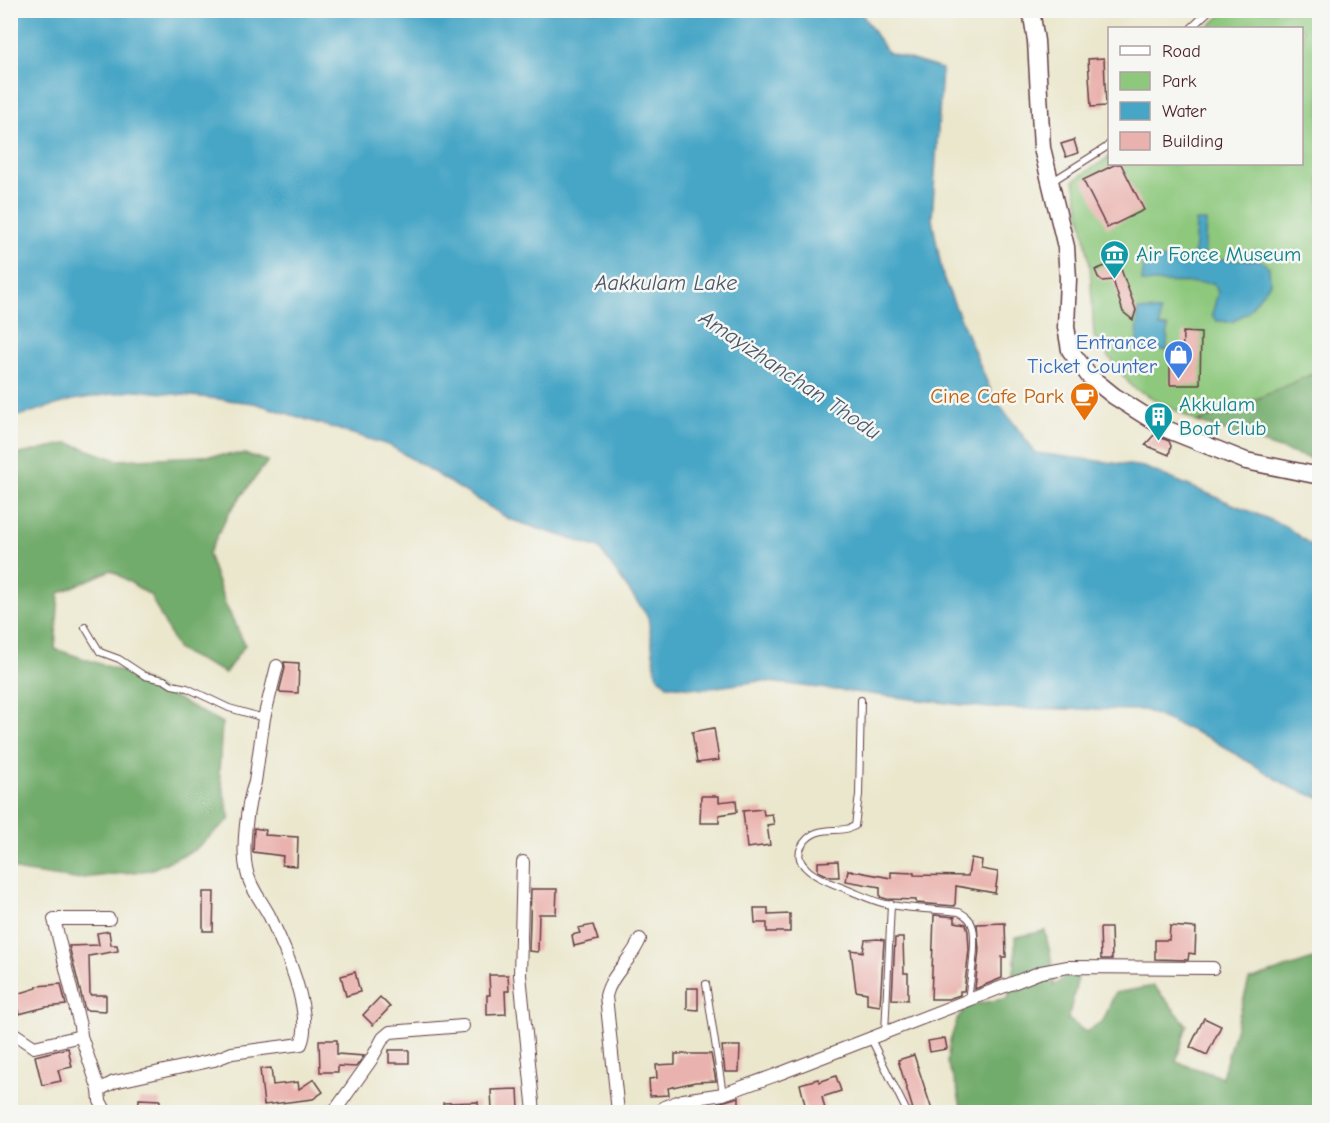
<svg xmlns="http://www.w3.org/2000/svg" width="1330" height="1123" viewBox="0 0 1330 1123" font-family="'Comic Neue',sans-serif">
<rect width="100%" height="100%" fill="#f6f6f2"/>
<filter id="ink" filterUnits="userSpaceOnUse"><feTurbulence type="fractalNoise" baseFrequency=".0167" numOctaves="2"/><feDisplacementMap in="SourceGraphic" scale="12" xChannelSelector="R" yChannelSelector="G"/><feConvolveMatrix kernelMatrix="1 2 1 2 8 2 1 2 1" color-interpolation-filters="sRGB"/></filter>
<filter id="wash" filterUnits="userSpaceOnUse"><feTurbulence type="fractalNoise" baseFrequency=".008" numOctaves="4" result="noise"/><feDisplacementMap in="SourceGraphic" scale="24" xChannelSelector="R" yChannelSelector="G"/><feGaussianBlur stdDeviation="1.35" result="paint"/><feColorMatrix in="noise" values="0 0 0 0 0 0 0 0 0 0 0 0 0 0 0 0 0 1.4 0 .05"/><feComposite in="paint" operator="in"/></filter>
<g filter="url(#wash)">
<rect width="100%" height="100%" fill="#ebe7cd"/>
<polygon fill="#8dc87d" stroke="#6c7454" stroke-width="1.5" points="1226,11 1312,11 1320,48 1319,371 1239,407 1197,422 1132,387 1094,337 1090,265 1074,180 1109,157 1110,164 1302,164 1302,28 1207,28"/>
<g fill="#72ac6c" stroke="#5e664c" stroke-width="1.5">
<polygon points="1319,371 1319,459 1314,460 1197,422 1239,407"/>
<polygon points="69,443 117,460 244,454 268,461 230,511 208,554 225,603 245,645 225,673 178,650 150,595 111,570 59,593 55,649 133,675 222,723 219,772 230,819 194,850 150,870 75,879 20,871 10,866 11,456"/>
<polygon points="1045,931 1053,967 1054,986 1068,974 1078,978 1068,1019 1086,1032 1103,1021 1115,993 1154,986 1187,1025 1176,1062 1222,1077 1249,980 1319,957 1319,1112 962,1112 957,1088 947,1063 950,1041 957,1020 966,1006 1008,998 1015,966 1015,937"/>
</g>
<g fill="#47a6c6" stroke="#486278" stroke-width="1.5">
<polygon points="11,10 860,11 887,52 942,69 932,219 943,277 993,396 1036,453 1144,467 1285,526 1319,551 1319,798 1290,787 1211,739 1144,710 989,708 760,681 702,689 667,685 656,674 648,617 599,548 509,519 391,446 254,403 137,390 73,400 11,418"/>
<polygon points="1196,221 1206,221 1204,259 1260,260 1269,267 1270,283 1248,312 1232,322 1217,321 1212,315 1218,292 1213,283 1142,282 1144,259 1194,258"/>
<polygon points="1138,310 1160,311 1160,327 1168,327 1167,350 1137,349"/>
</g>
<g id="blocks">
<g fill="#eab2ae">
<polygon points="1104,58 1106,106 1091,107 1088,59"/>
<polygon points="1074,140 1078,153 1066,157 1061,144"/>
<polygon points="1116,164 1121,164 1144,210 1107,228 1083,180"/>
<polygon points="1118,261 1136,310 1133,320 1123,312 1113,280 1102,281 1098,277 1095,270"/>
<polygon points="1183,332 1201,333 1200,385 1170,385 1170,367 1182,368"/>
<polygon points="1154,435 1169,441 1171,446 1169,455 1145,445"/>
<polygon points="284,662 299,663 298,693 279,692 285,668"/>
<polygon points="714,728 719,760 697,763 692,732"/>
<polygon points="701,796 719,796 719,802 736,800 737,812 719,815 719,823 700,823"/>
<polygon points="763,809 764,815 772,814 774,824 767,825 770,845 747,848 743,811"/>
<polygon points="254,828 266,830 265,835 298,837 297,866 282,865 283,856 253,852"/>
<polygon points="971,858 982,860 981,869 998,872 995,893 956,886 955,906 916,903 916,900 887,899 880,897 880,887 846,881 848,870 891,878 891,872 914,873 914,875 968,876"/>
<polygon points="838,861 839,877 831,877 818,871 818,862"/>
<polygon points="531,889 557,889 556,914 539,914 538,952 529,951"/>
<polygon points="203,892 214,892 213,931 203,931"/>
<polygon points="754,908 768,908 768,915 790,914 790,932 767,932 767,923 755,923"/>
<polygon points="934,915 955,917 955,922 966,924 968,932 969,950 964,991 960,991 960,995 948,999 931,999"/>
<polygon points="1005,923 1006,957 1002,957 1002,978 975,989 979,950 977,924"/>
<polygon points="593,925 598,940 574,946 572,935 580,933 578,928"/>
<polygon points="1170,926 1196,928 1195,954 1189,953 1188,960 1155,959 1155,940 1169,940"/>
<polygon points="1100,928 1111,928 1112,959 1101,959"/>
<polygon points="109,931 111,945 117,945 118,951 89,956 90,995 106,995 106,1011 85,1010 69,946 99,945 97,933"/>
<polygon points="895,938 903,938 904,973 908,973 908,1000 892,999"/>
<polygon points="878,939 884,940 880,1006 867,1004 867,993 856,991 851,950 863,952 865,940"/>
<polygon points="355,972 360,992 346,996 341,976"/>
<polygon points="489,975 508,975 509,991 505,991 506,1014 487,1015 487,995 490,995"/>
<polygon points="61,984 66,1005 46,1007 19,1014 14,995 37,988 37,986"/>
<polygon points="687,988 698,988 698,1010 687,1009"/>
<polygon points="380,997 390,1007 373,1025 363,1015"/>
<polygon points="1204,1018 1221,1026 1207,1055 1190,1047"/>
<polygon points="945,1038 947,1049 930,1052 928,1041"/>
<polygon points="319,1040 337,1040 337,1054 364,1056 356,1067 338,1066 338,1072 320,1072"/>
<polygon points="722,1046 740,1046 739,1072 725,1072"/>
<polygon points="68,1048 72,1067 58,1070 61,1081 42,1085 35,1056"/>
<rect x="389" y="1050" width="20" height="13"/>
<polygon points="675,1054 711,1054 716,1081 695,1082 668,1088 669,1095 650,1096 649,1079 657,1078 656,1065 675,1064"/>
<polygon points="914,1055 933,1113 914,1113 898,1060"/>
<polygon points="271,1068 273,1085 298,1082 299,1089 314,1079 323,1092 313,1099 264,1105 260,1069"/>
<polygon points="836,1076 841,1091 822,1097 826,1113 807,1113 800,1084 818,1079 819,1082"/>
<polygon points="518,1089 519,1109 492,1110 491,1090"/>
<polygon points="739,1097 739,1113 718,1113 718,1103"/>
<polygon points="139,1099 160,1100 159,1113 138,1113"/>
<polygon points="478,1102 479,1113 443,1113 443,1103"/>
</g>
</g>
</g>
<g filter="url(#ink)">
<use href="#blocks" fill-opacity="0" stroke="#623d43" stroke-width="1.5"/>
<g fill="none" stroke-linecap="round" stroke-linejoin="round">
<defs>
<g id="lane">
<polyline points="1191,28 1210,10"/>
<polyline points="1051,182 1105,148 1110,143"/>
<polyline points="85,627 100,652 119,659 145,676 164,680 172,685 187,688 229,708 264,718"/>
<path d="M861,700l-2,95 -4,31c-15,8 -34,-1 -48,13 -26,27 21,43 39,50 13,5 26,12 40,15 23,5 49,5 73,8 6,3 11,6 13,13 6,13 -2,58 -4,75"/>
<polyline points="706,984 723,1094"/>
<polyline points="885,1033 891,904"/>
<polyline points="871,1039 907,1112"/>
</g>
<g id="street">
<polyline points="523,862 520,975 534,1112"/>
<polyline points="10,1031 34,1047 81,1036"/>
<polyline points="99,1090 81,1036 80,1026 54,919 109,919"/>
<path d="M106,1112l-6,-11 -1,-11 15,-8 100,-22 18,-7 69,-9c13,-31 -17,-98 -31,-127 -7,-14 -20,-29 -23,-45 -6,-22 0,-68 8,-90l9,-64 13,-52"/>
<polyline points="334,1112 371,1060 383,1038 390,1032 463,1026"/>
<path d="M618,1112l-12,-116c5,-22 26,-36 34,-57"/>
<polyline points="659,1112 664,1107 683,1100 723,1094 776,1075 1041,972 1068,967 1213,968"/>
</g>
<polyline id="secondary" points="1031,10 1036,41 1042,148 1066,247 1068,279 1066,327 1070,350 1089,376 1114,396 1166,429 1246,461 1320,476"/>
</defs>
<use href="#lane" stroke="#623d43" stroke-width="8"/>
<use href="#street" stroke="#623d43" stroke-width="14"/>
<use href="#secondary" stroke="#623d43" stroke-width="19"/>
<use href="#lane" stroke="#fff" stroke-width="6"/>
<use href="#street" stroke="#fff" stroke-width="12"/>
<use href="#secondary" stroke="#fff" stroke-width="16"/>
</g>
</g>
<defs>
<symbol id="museum-pin" viewBox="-11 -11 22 30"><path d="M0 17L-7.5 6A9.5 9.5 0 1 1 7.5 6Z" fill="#0f9aa8" stroke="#f6f6f2"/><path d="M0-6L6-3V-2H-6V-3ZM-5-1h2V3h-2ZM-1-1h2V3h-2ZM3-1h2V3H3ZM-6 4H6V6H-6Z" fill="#fff"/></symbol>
<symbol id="shop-pin" viewBox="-11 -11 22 30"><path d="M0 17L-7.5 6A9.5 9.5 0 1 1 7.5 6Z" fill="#3f7fe0" stroke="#f6f6f2"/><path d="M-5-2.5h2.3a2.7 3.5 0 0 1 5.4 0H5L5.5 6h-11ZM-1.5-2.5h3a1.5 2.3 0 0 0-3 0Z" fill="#fff"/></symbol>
<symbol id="cafe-pin" viewBox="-11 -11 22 30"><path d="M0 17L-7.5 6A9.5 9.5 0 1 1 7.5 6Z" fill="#e8710a" stroke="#f6f6f2"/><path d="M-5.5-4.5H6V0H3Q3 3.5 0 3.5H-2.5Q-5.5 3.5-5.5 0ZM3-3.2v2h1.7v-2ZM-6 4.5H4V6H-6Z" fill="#fff"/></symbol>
<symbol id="building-pin" viewBox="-11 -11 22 30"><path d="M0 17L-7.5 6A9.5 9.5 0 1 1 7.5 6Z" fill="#0f9aa8" stroke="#f6f6f2"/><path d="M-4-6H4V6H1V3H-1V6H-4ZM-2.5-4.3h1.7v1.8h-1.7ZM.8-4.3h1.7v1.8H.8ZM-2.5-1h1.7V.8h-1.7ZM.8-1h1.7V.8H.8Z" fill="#fff"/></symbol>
</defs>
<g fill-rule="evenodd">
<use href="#museum-pin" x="1098" y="238" width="33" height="45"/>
<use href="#shop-pin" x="1162" y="338" width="33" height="45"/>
<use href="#cafe-pin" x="1068" y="380" width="33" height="45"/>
<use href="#building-pin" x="1142" y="400" width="33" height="45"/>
</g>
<g text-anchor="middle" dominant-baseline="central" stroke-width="5" stroke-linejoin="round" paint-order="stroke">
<g font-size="21" fill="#0d838f" stroke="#f6f6f2" text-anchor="start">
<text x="1136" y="254">Air Force Museum</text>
<text x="1179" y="404">Akkulam<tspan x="1179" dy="24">Boat Club</tspan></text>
</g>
<g font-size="21" fill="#366cbe" stroke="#f6f6f2" text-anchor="end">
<text x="1157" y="342">Entrance<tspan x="1157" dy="24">Ticket Counter</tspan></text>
</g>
<g font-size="21" fill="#c56008" stroke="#f6f6f2" text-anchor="end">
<text x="1064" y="396">Cine Cafe Park</text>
</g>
<g font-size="22" font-style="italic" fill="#495569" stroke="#f6f6f2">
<text x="666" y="283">Aakkulam Lake</text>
<text transform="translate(790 375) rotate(34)">Amayizhanchan Thodu</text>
</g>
</g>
<rect width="1330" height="1123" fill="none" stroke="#f6f6f2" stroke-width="36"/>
<rect x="1108" y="27" width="195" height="138" fill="#f6f6f2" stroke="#b1a0a2" stroke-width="1.5"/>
<rect x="1120" y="46" width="30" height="9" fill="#ffffff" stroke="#b1a0a2" stroke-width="1.5"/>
<text x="1162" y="57" font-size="18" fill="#4a1f2b">Road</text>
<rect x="1120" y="72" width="30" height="18" fill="#8dc87d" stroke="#b1a0a2" stroke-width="1.5"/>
<text x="1162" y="87" font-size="18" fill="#4a1f2b">Park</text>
<rect x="1120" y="102" width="30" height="18" fill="#47a6c6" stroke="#b1a0a2" stroke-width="1.5"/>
<text x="1162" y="117" font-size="18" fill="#4a1f2b">Water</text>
<rect x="1120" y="132" width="30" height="18" fill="#eab2ae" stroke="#b1a0a2" stroke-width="1.5"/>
<text x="1162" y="147" font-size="18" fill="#4a1f2b">Building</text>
</svg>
